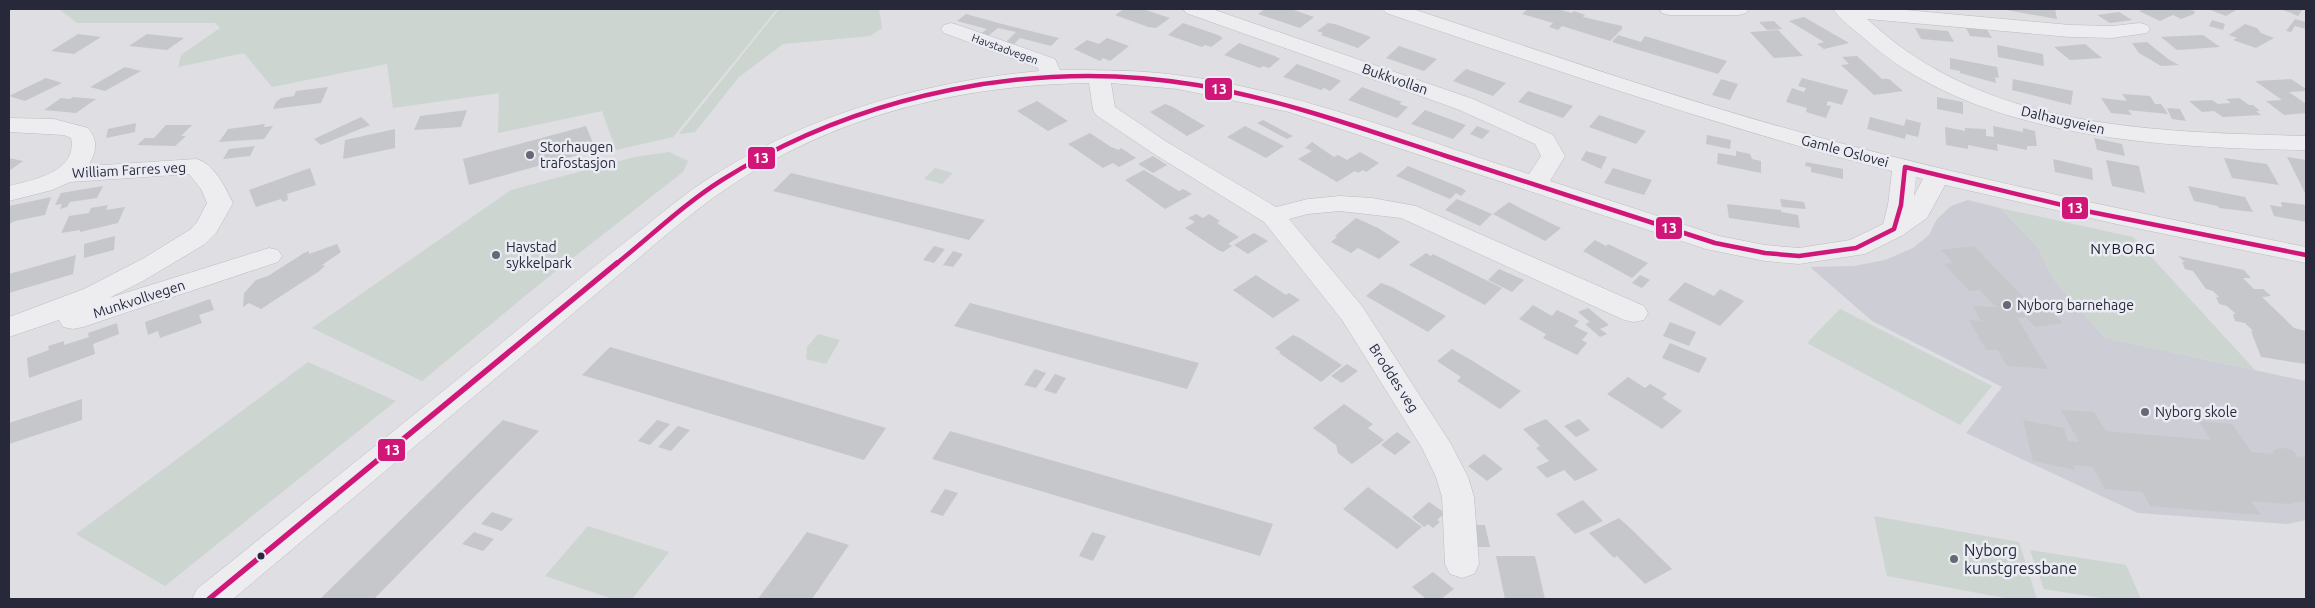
<svg xmlns="http://www.w3.org/2000/svg" width="2315" height="608" viewBox="0 0 2315 608" font-family="Ubuntu,sans-serif">
<rect width="100%" height="100%" fill="#dedee3"/>
<polygon fill="#cdcdd6" points="1968,200 2000,208 2038,247 2054,280 2105,338 2306,381 2306,520 2287,524 2138,513 1966,433 2002,387 1872,321 1810,267 1854,266 1885,260 1913,248 1929,235 1937,219 1951,206"/>
<g fill="#ccd5cf">
<polygon points="59,9 777,9 673,137 616,150 602,111 498,133 499,93 393,108 387,64 272,87 244,53 178,67 181,55 220,28 215,23 77,23"/>
<polygon points="779,9 879,9 882,28 870,36 783,44 739,77 695,132 679,134"/>
<polygon points="669,152 688,161 683,172 542,282 422,381 312,328 511,190 635,157"/>
<polygon points="935,168 953,173 942,184 924,179"/>
<polygon points="2000,208 2133,237 2255,370 2105,338 2054,280 2038,247"/>
<polygon points="1840,309 1992,386 1960,425 1807,343"/>
<polygon points="818,334 840,340 826,364 806,359 807,347"/>
<polygon points="308,362 396,401 165,586 76,534"/>
<polygon points="1874,516 2019,542 2037,599 2010,599 1887,576"/>
<polygon points="588,526 669,552 632,599 613,599 545,576"/>
<polygon points="2030,550 2126,565 2141,599 2108,599 2044,589"/>
</g>
<g fill="#c6c7cb">
<polygon points="1124,9 1143,9 1170,18 1156,28 1148,27 1115,15"/>
<polygon points="1265,9 1291,9 1314,17 1300,28 1258,14"/>
<polygon points="1528,9 1557,9 1572,13 1574,11 1585,15 1583,17 1622,26 1622,29 1610,41 1562,26 1558,30 1549,27 1553,23 1522,14"/>
<polygon points="2006,9 2055,9 2057,19 2006,10"/>
<polygon points="2144,9 2184,9 2195,11 2194,14 2181,19 2173,15 2160,21 2139,11"/>
<polygon points="2208,9 2238,9 2226,16"/>
<polygon points="2281,9 2303,9 2298,16"/>
<polygon points="2119,12 2132,20 2110,23 2097,15"/>
<polygon points="966,14 1002,24 1059,38 1051,46 1020,38 1014,44 1006,42 1016,32 998,28 988,36 980,34 987,29 957,21"/>
<polygon points="1804,17 1849,43 1824,49 1817,44 1824,42 1789,21"/>
<polygon points="2295,19 2306,22 2306,29 2295,26 2291,32 2286,31"/>
<polygon points="2212,20 2225,24 2223,30 2209,26"/>
<polygon points="1774,21 1782,29 1767,30 1759,22"/>
<polygon points="1183,23 1218,35 1223,38 1211,47 1205,45 1202,47 1168,35"/>
<polygon points="1328,23 1335,24 1371,37 1358,48 1321,35 1323,33 1317,31"/>
<polygon points="2245,24 2257,28 2261,33 2274,38 2256,48 2233,40 2237,38 2229,35"/>
<polygon points="1915,28 1948,31 1954,42 1921,39"/>
<polygon points="1966,28 1987,30 1992,38 1970,36"/>
<polygon points="1778,30 1803,56 1774,58 1750,32"/>
<polygon points="78,34 101,37 74,54 51,51"/>
<polygon points="147,34 184,38 167,50 129,46"/>
<polygon points="1618,35 1641,42 1645,36 1727,61 1718,74 1612,42"/>
<polygon points="2203,35 2220,47 2177,50 2161,37"/>
<polygon points="1107,38 1129,46 1110,61 1103,58 1100,61 1074,49 1087,40 1099,44"/>
<polygon points="2147,42 2168,59 2179,65 2161,66 2139,53 2132,43"/>
<polygon points="1239,43 1275,56 1280,59 1269,68 1263,66 1260,68 1224,55"/>
<polygon points="2085,44 2102,58 2070,60 2054,47"/>
<polygon points="1997,45 2043,54 2044,66 1998,57"/>
<polygon points="1399,46 1437,59 1424,71 1386,58"/>
<polygon points="1857,56 1882,79 1889,79 1903,91 1874,95 1841,65 1849,64 1842,57"/>
<polygon points="1950,58 1997,67 1999,78 1995,77 1996,83 1960,73 1960,71 1950,69"/>
<polygon points="1297,64 1335,78 1341,81 1330,91 1324,88 1321,90 1283,77"/>
<polygon points="125,67 141,71 105,91 90,87"/>
<polygon points="1466,69 1506,83 1493,96 1453,81"/>
<polygon points="46,78 62,83 25,101 9,96"/>
<polygon points="1802,78 1848,90 1842,105 1828,101 1826,105 1831,106 1826,118 1806,112 1807,108 1786,102 1792,88 1804,92 1806,88 1798,86"/>
<polygon points="1721,79 1738,84 1730,100 1712,95"/>
<polygon points="2013,79 2073,91 2071,105 2012,90"/>
<polygon points="2291,79 2306,89 2306,91 2289,92 2306,104 2306,113 2284,115 2266,101 2282,100 2255,81"/>
<polygon points="328,87 321,103 273,109 276,102 281,98 294,96 296,91"/>
<polygon points="1362,87 1402,102 1399,104 1408,107 1397,118 1348,100"/>
<polygon points="1528,91 1573,106 1563,118 1518,102"/>
<polygon points="2122,94 2150,96 2155,104 2161,104 2168,114 2128,110 2132,115 2111,113 2101,98 2127,101"/>
<polygon points="73,97 96,99 76,113 44,110 61,98 70,99"/>
<polygon points="1937,97 1963,102 1963,114 1937,109"/>
<polygon points="2239,98 2249,105 2253,105 2260,111 2256,111 2261,115 2223,117 2214,111 2202,112 2189,101 2212,100 2218,104 2231,103 2226,99"/>
<polygon points="1037,101 1068,121 1048,131 1017,111"/>
<polygon points="1165,104 1173,107 1205,126 1187,136 1150,112"/>
<polygon points="2167,108 2180,109 2186,121 2172,119"/>
<polygon points="467,110 461,127 414,130 420,116"/>
<polygon points="1425,110 1466,125 1453,139 1411,124"/>
<polygon points="1599,115 1646,131 1636,144 1589,127"/>
<polygon points="361,117 370,125 321,145 314,139"/>
<polygon points="1870,117 1904,126 1906,119 1921,123 1918,137 1906,134 1905,139 1867,129"/>
<polygon points="1263,120 1293,136 1287,139 1257,123"/>
<polygon points="136,123 135,132 106,138 108,129"/>
<polygon points="265,124 264,127 273,126 264,139 219,142 228,129"/>
<polygon points="166,125 192,125 181,136 186,136 175,146 137,145 145,138 154,138"/>
<polygon points="586,126 596,150 469,185 463,159"/>
<polygon points="1245,126 1284,146 1266,158 1227,137"/>
<polygon points="1477,126 1490,131 1482,139 1470,134"/>
<polygon points="1993,126 2023,132 2023,128 2035,131 2037,146 2027,146 2027,150 1997,144 1998,151 1968,145 1968,149 1946,145 1945,127 1965,131 1965,128 1986,129 1986,136 1994,137"/>
<polygon points="395,129 395,148 343,159 345,140"/>
<polygon points="1090,133 1111,147 1119,150 1121,148 1136,158 1119,167 1113,163 1103,168 1068,144"/>
<polygon points="1707,135 1731,140 1730,149 1706,144"/>
<polygon points="2094,138 2122,144 2125,156 2097,150"/>
<polygon points="1312,142 1334,157 1338,155 1347,160 1360,152 1379,163 1366,172 1363,170 1358,173 1355,171 1337,182 1298,159 1312,151 1305,148"/>
<polygon points="255,146 250,156 223,159 229,149"/>
<polygon points="1586,151 1607,157 1601,169 1581,160"/>
<polygon points="1736,151 1750,154 1752,159 1761,161 1761,173 1717,164 1718,153 1736,156"/>
<polygon points="1153,156 1167,165 1153,173 1138,164"/>
<polygon points="2287,157 2306,160 2306,195"/>
<polygon points="9,158 23,161 9,171"/>
<polygon points="2224,158 2267,164 2279,185 2232,178"/>
<polygon points="2053,159 2092,168 2093,180 2055,172"/>
<polygon points="2106,160 2139,166 2145,193 2112,186"/>
<polygon points="1806,162 1843,169 1843,179 1811,172 1811,167 1805,166"/>
<polygon points="1408,166 1462,188 1466,191 1461,196 1456,193 1450,199 1396,176"/>
<polygon points="310,168 316,185 287,194 288,200 283,202 281,199 256,207 249,190"/>
<polygon points="1613,168 1652,180 1644,195 1604,183"/>
<polygon points="1144,170 1179,191 1183,189 1192,194 1165,209 1125,180"/>
<polygon points="791,173 985,220 969,240 773,191"/>
<polygon points="103,186 97,198 70,202 67,207 60,209 62,204 55,205 61,193"/>
<polygon points="2188,186 2245,197 2253,212 2219,208 2218,206 2194,201"/>
<polygon points="51,197 45,215 15,221 9,224 9,206"/>
<polygon points="1457,199 1492,214 1480,226 1445,210"/>
<polygon points="1780,199 1804,202 1806,209 1782,207"/>
<polygon points="1509,202 1520,208 1561,228 1545,241 1493,214"/>
<polygon points="2281,202 2306,205 2306,222 2274,216 2270,205 2282,207"/>
<polygon points="1727,204 1781,210 1781,212 1798,215 1800,228 1729,218"/>
<polygon points="108,205 106,210 125,207 118,223 80,232 80,230 61,233 69,216 89,213 91,208"/>
<polygon points="1196,214 1203,218 1209,214 1220,221 1217,223 1239,237 1228,244 1232,246 1223,252 1218,250 1185,228 1195,222 1188,218"/>
<polygon points="1356,218 1378,228 1400,242 1379,259 1358,248 1351,253 1331,242 1337,237 1335,236"/>
<polygon points="1254,233 1268,241 1248,254 1234,245"/>
<polygon points="115,236 114,250 84,258 84,244"/>
<polygon points="1595,240 1606,246 1608,244 1648,263 1632,278 1583,251"/>
<polygon points="337,244 341,252 322,265 325,266 318,272 261,309 249,303 243,307 244,293 256,280 268,276 304,253 309,251 309,254"/>
<polygon points="934,246 945,249 934,263 923,260"/>
<polygon points="1974,246 2026,300 2021,300 2027,306 2044,304 2063,323 2035,327 2026,317 2017,318 2048,369 2007,366 1998,350 1986,350 1969,320 1981,321 1973,306 1997,307 1979,290 1969,291 1944,264 1954,263 1941,250"/>
<polygon points="953,251 963,254 953,267 943,265"/>
<polygon points="1426,253 1431,256 1433,254 1502,288 1485,305 1409,265"/>
<polygon points="76,255 73,274 9,293 9,274"/>
<polygon points="2178,256 2244,270 2251,278 2243,278 2254,289 2263,289 2271,296 2262,297 2283,317 2294,328 2306,331 2306,364 2261,357 2251,331 2253,331 2245,323 2235,321 2233,314 2236,314 2227,306 2219,304 2216,297 2219,297 2213,291 2206,289 2193,271 2185,269 2182,262 2185,262"/>
<polygon points="1499,269 1524,280 1512,292 1488,280"/>
<polygon points="1256,275 1286,295 1289,293 1300,300 1273,318 1233,290"/>
<polygon points="1640,275 1650,280 1642,288 1632,283"/>
<polygon points="1685,282 1714,296 1720,289 1744,301 1720,326 1668,300"/>
<polygon points="1381,283 1392,287 1446,316 1428,332 1366,296"/>
<polygon points="210,299 214,310 199,315 202,323 160,338 158,331 148,335 145,322"/>
<polygon points="970,303 1199,363 1187,389 954,326"/>
<polygon points="1533,305 1552,316 1557,310 1579,321 1574,326 1588,333 1582,340 1587,343 1577,355 1543,338 1546,334 1519,319"/>
<polygon points="1588,308 1609,325 1600,329 1607,334 1600,337 1585,324 1590,322 1578,312"/>
<polygon points="1670,322 1696,332 1689,346 1663,336"/>
<polygon points="117,323 119,334 93,344 95,354 29,378 27,358 49,350 48,346 64,341 64,345 89,337 88,333"/>
<polygon points="1293,335 1300,338 1342,365 1321,382 1279,353 1281,352 1275,348"/>
<polygon points="1670,343 1707,358 1699,373 1662,358"/>
<polygon points="610,347 886,428 864,460 582,375"/>
<polygon points="1452,349 1471,360 1521,391 1500,409 1457,381 1461,377 1437,361"/>
<polygon points="1347,364 1358,371 1342,383 1331,376"/>
<polygon points="1035,369 1046,373 1036,388 1024,385"/>
<polygon points="1055,374 1066,378 1056,394 1044,390"/>
<polygon points="1628,377 1645,388 1650,384 1667,394 1662,398 1682,411 1662,429 1607,394"/>
<polygon points="82,399 82,420 9,444 9,423"/>
<polygon points="1344,404 1373,424 1368,428 1384,440 1352,464 1338,453 1336,445 1313,428"/>
<polygon points="2061,410 2094,412 2106,431 2211,440 2199,421 2232,424 2252,452 2272,454 2275,449 2285,448 2292,450 2299,457 2306,456 2306,501 2288,504 2251,501 2261,515 2150,506 2142,492 2105,489 2093,467 2074,465 2075,470 2033,461 2023,420 2064,428 2068,441 2079,442"/>
<polygon points="1546,419 1598,470 1575,481 1564,470 1547,478 1536,467 1549,461 1536,448 1540,446 1523,429"/>
<polygon points="1579,419 1590,430 1576,437 1564,426"/>
<polygon points="503,420 539,431 374,599 320,599"/>
<polygon points="657,420 670,424 650,445 638,441"/>
<polygon points="678,426 690,430 671,451 658,447"/>
<polygon points="950,431 1273,524 1260,556 932,459"/>
<polygon points="1397,432 1411,442 1395,455 1381,445"/>
<polygon points="1484,454 1503,469 1487,481 1468,466"/>
<polygon points="1368,487 1422,527 1397,549 1343,509"/>
<polygon points="945,489 958,493 943,516 930,512"/>
<polygon points="1583,500 1603,521 1575,534 1556,514"/>
<polygon points="1429,502 1445,513 1437,520 1440,522 1433,528 1428,524 1424,527 1412,517"/>
<polygon points="492,512 513,519 502,531 481,524"/>
<polygon points="1619,518 1629,527 1672,569 1645,584 1617,556 1614,558 1589,533"/>
<polygon points="1470,525 1485,525 1490,547 1475,547"/>
<polygon points="474,532 494,539 483,551 462,544"/>
<polygon points="807,532 849,545 812,599 758,599"/>
<polygon points="1092,532 1106,536 1093,561 1079,556"/>
<polygon points="1496,556 1535,556 1545,599 1505,599"/>
<polygon points="1433,572 1454,589 1441,599 1426,599 1412,587"/>
</g>
<g fill="none" stroke-linecap="round" stroke-linejoin="round">
<defs>
<g id="minor">
<path d="M1183,9h29l261,90 80,36 12,21 -15,25 169,55 46,9 34,3 51,-8 33,-16 5,-19 4,-34c-171,-43 -338,-102 -506,-158l-3,-4h30c137,45 273,93 412,130 159,43 320,75 481,108v16l-185,-38 -176,-40 -18,33 -24,17 -38,19 -66,10 -34,-3 -59,-12 -417,-137 -111,-23 -67,-6 4,24 52,35 109,65 32,-8 32,-3 32,2 44,8 228,100 4,7 -4,7 -10,2 -10,-2 -223,-102 -61,-7 -32,3 -19,5 73,87 89,138 17,33 6,20 5,67 -5,10 -12,4 -12,-4 -5,-10 -3,-67 -6,-20 -14,-29 -80,-128 -78,-98 -113,-70 -55,-37 -3,-5 -4,-27c-130,2 -258,33 -366,108 -29,20 -56,43 -83,66l-407,342h-41l5,-10c96,-77 192,-154 288,-232 49,-41 98,-82 149,-122 26,-20 52,-43 80,-60 99,-62 209,-93 325,-104l-1,-3 -94,-35 -3,-4 3,-4 7,-2 7,2 97,34 5,11c33,0 66,0 99,3 123,12 253,64 370,101l12,-18 -6,-12 -78,-35 -271,-96zM1916,177l7,2 -9,17z"/>
<polygon points="1659,9 1749,9 1746,13 1739,15 1669,15 1662,13"/>
<path d="M1833,9h62l175,16 42,1 28,-3 7,2 3,4 -3,4 -35,5 -42,-1 -203,-18c13,11 26,23 41,33 114,79 265,80 398,84v14c-142,-2 -329,-11 -440,-110 -11,-10 -25,-19 -33,-31z"/>
<path d="M9,118l45,1 34,9c11,13 8,25 0,38l108,-7c18,4 29,28 37,44l-17,30 -11,11 -62,37 -34,17 160,-50 9,2 4,6 -4,6 -195,65 -10,2 -10,-2 -4,-7 -50,17v-20l75,-28 60,-31 47,-29 6,-7 10,-19 -6,-14 -12,-15 -119,8 -18,8 -43,11v-15c24,-6 69,-14 62,-48l-7,-3 -55,-3z"/>
</g>
</defs>
<use href="#minor" stroke="#bcbcc1" stroke-width="1"/>
<use href="#minor" fill="#ededf0" fill-rule="evenodd"/>
<defs>
<path id="bus-1-far1" d="M616,264c35,-28 68,-60 106,-84 139,-87 314,-122 475,-95 86,15 167,44 249,71 90,29 179,58 269,87l50,10 34,3 57,-8 38,-19 7,-24 4,-38 186,45 215,43"/>
<polyline id="bus-1" points="209,599 617,263"/>
</defs>
<use href="#bus-1-far1" stroke="#ebecf3" stroke-width="8"/>
<use href="#bus-1" stroke="#ebecf3" stroke-width="9"/>
<use href="#bus-1-far1" stroke="#d01778" stroke-width="4.5"/>
<use href="#bus-1" stroke="#d01778" stroke-width="5.5"/>
</g>
<g fill="#676875" stroke="#ebecf3" stroke-width="2">
<circle cx="530" cy="155" r="5"/>
<circle cx="496" cy="255" r="5"/>
<circle cx="2007" cy="305" r="5"/>
<circle cx="2145" cy="412" r="5"/>
<circle cx="1954" cy="559" r="5"/>
</g>
<circle fill="#27293a" stroke="#ebecf3" stroke-width="2" cx="261" cy="556" r="4.5"/>
<g text-anchor="middle" dominant-baseline="central" stroke-width="5" stroke-linejoin="round" paint-order="stroke">
<g font-size="11" fill="#27293a" stroke="#ebecf3">
<text transform="translate(1005 49) rotate(20)">Havstadvegen</text>
</g>
<g font-size="14" fill="#27293a" stroke="#ebecf3">
<text transform="translate(1395 79) rotate(19)">Bukkvollan</text>
<text transform="translate(2063 120) rotate(13)">Dalhaugveien</text>
<text transform="translate(1845 151) rotate(15)">Gamle Oslovei</text>
<text transform="translate(129 170) rotate(-3)">William Farres veg</text>
<text transform="translate(139 299) rotate(-18)">Munkvollvegen</text>
<text transform="translate(1394 378) rotate(57)">Broddes veg</text>
</g>
<g font-size="14" fill="#27293a" stroke="#ebecf3" text-anchor="start">
<text x="540" y="147">Storhaugen<tspan x="540" dy="16">trafostasjon</tspan></text>
<text x="506" y="247">Havstad<tspan x="506" dy="16">sykkelpark</tspan></text>
<text x="2017" y="305">Nyborg barnehage</text>
<text x="2155" y="412">Nyborg skole</text>
</g>
<g font-size="15" letter-spacing="1" fill="#1a1a2a" stroke="#ebecf3">
<text x="2123" y="248">NYBORG</text>
</g>
<g font-size="16" fill="#27293a" stroke="#ebecf3" text-anchor="start">
<text x="1964" y="550">Nyborg<tspan x="1964" dy="18">kunstgressbane</tspan></text>
</g>
</g>
<g stroke="#ebecf3" stroke-width="2">
<rect x="1204" y="77" width="29" height="24" rx="5" fill="#d01778"/>
<rect x="747" y="146" width="29" height="24" rx="5" fill="#d01778"/>
<rect x="2061" y="196" width="28" height="24" rx="5" fill="#d01778"/>
<rect x="1655" y="216" width="28" height="24" rx="5" fill="#d01778"/>
<rect x="377" y="438" width="29" height="24" rx="5" fill="#d01778"/>
</g>
<g font-size="14" text-anchor="middle" font-weight="bold" fill="#fff">
<text x="1219" y="94">13</text>
<text x="761" y="163">13</text>
<text x="2075" y="213">13</text>
<text x="1669" y="233">13</text>
<text x="392" y="455">13</text>
</g>
<rect width="2315" height="608" fill="none" stroke="#27293a" stroke-width="20"/>
</svg>
